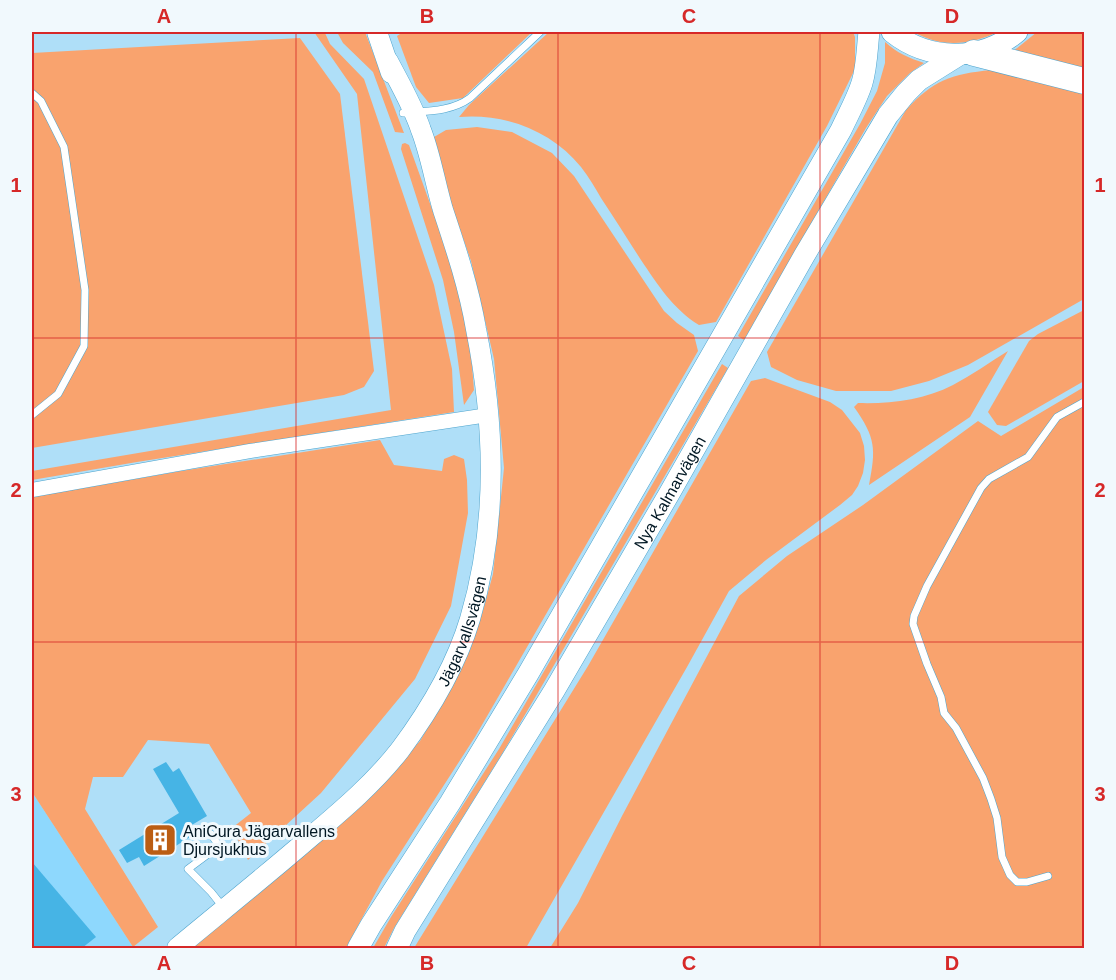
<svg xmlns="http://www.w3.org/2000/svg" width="1116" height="980" viewBox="0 0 1116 980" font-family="Arial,sans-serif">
<rect width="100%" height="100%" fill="#afdff8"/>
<polygon fill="#8ed8fd" points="32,792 133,947 131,948 32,948"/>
<g fill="#f9a36e">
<polygon points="314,32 325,33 330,44 364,79 434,285 452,369 454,412 137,462 32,480 32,471 391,410 357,94"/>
<polygon points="337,32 365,32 404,133 395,132 373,72 343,43"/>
<polygon points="403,32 532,32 463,98 429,103 416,87 397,36"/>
<path d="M549,32h304l2,5v32l-28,57 -111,196 -17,3c-26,-16 -41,-40 -58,-65 -13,-20 -26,-41 -40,-62 -6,-10 -12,-21 -20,-31 -29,-36 -76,-54 -122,-50l10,-12z"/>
<path d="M913,32h-1h86c-19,9 -41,14 -62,9 -8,-2 -16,-6 -23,-9z"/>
<polygon points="1037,32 1084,32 1084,72 1011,53"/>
<polygon points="300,38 340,94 374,371 364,387 344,395 32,448 32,53"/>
<path d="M885,42c12,11 24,16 39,21l-14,10 -23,23 -21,32 -122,212 -6,-4 122,-212 17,-33 8,-28z"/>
<path d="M991,70l93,24v205l-116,66 -39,16 -38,10h-55l-39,-11 -26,-13 -4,-15 139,-242c27,-30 46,-36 85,-40z"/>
<polygon points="477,127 512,132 552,153 574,176 664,311 677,323 694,335 698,351 475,737 382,881 346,948 191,948 356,811 420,741 447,694 470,650 482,614 493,574 504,468 494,359 471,261 431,147 434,137 446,130"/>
<polygon points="405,143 409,145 437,223 460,295 471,353 474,390 464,405 454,332 443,280 401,149 402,144"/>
<polygon points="1084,310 1084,381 1006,426 997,425 988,412 1029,341 1038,334"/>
<path d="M1008,351l-38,66 -101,68c7,-36 7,-47 -15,-78l4,-4c32,1 66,-3 95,-18 19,-10 37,-23 55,-34z"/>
<polygon points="722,364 728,368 502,754 394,928 384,948 373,948 391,917 499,749"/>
<polygon points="765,378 830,402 842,410 860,433 864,446 865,460 863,473 858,486 852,495 840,505 766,560 729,591 687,667 526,948 414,948 588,666 751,381"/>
<polygon points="1084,387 1084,948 550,948 578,903 622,816 739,596 787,556 863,505 978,421 1001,436"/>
<polygon points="380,440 394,465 442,471 444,459 454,455 464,459 467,480 468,513 451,606 415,679 321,793 248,860 232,828 251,813 209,744 148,740 123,777 93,777 85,809 158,927 133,947 32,792 32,497 181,471"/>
</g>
<g fill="#46b4e5">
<polygon points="166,762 173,772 179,768 207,816 185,829 190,837 144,866 139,857 127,863 119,850 179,813 153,769"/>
<polygon points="32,862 96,937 82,948 32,948"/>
</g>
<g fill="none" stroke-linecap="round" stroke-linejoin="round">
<defs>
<g id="lane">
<polyline points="32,93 41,101 64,147 85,290 84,346 58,394 32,415"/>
<path d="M403,113c23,-2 48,-1 67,-15l70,-66"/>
<polyline points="211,834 219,846 188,869 211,892 223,907"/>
<polyline points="1048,876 1027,882 1017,882 1010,875 1002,857 997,818 991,799 983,778 956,728 944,713 941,697 927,664 913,624 914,616 927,586 981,488 989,479 1028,457 1057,417 1084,402"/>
</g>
<polyline id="street" points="32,490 250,451 488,415"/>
<g id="secondary">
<polyline points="377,32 391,73"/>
<path id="s1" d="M177,948c41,-34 82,-67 123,-102 35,-30 71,-59 100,-96 29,-39 56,-84 70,-131 28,-94 25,-195 6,-290 -7,-41 -20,-80 -33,-119 -8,-27 -12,-54 -22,-80 -8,-24 -21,-46 -33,-69"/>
</g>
<g id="primary">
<path d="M892,32c36,29 89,30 125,0"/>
<path d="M358,948l13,-23 79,-122 78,-129 313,-544c7,-15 16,-31 21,-47 5,-17 5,-34 7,-51"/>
<path id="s2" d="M397,948l8,-17 149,-240 115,-197 135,-238 84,-141 18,-22 13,-13 40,-25"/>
</g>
<polyline id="highway" points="974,53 1084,81"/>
</defs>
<use href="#lane" stroke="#4ea4cd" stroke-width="8"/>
<use href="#street" stroke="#4ea4cd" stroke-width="15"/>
<use href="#secondary" stroke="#4ea4cd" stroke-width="21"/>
<use href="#primary" stroke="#4ea4cd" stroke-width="22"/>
<use href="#highway" stroke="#4ea4cd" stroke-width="27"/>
<use href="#lane" stroke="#fff" stroke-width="7"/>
<use href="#street" stroke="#fff" stroke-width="14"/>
<use href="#secondary" stroke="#fff" stroke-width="20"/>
<use href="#primary" stroke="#fff" stroke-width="21"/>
<use href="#highway" stroke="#fff" stroke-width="26"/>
</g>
<path fill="none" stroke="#d62828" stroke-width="1.5" stroke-opacity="0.55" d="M296,32v916M558,32v916M820,32v916M32,338h1052M32,642h1052"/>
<defs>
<symbol id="building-square" viewBox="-11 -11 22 22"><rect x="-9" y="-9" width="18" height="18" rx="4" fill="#bb5d13" stroke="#f1f9fd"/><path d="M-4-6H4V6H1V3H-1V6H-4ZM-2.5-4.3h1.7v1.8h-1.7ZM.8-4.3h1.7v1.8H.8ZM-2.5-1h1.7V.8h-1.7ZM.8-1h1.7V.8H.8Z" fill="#fff"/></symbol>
</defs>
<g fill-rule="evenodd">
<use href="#building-square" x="141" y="821" width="38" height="38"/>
</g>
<g text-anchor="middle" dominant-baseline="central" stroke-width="6" stroke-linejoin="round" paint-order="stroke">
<g font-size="16" fill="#001723" stroke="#f1f9fd">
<text stroke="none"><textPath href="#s2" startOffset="531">Nya Kalmarvägen</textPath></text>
<text stroke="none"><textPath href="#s1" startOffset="434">Jägarvallsvägen</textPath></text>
</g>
<g font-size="16" fill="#001723" stroke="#f1f9fd" text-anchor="start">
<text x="183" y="831">AniCura Jägarvallens<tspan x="183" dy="18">Djursjukhus</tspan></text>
</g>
</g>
<rect width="1116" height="980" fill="none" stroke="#f1f9fd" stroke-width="66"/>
<rect x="33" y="33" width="1050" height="914" fill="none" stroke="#d62828" stroke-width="2"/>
<g font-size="20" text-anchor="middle" font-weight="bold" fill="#d62828">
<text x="164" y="23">A</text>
<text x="427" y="23">B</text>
<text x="689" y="23">C</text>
<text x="952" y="23">D</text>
<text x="16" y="192">1</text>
<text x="1100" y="192">1</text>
<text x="16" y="497">2</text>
<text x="1100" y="497">2</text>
<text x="16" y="801">3</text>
<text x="1100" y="801">3</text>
<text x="164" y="970">A</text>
<text x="427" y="970">B</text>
<text x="689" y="970">C</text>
<text x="952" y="970">D</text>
</g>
</svg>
